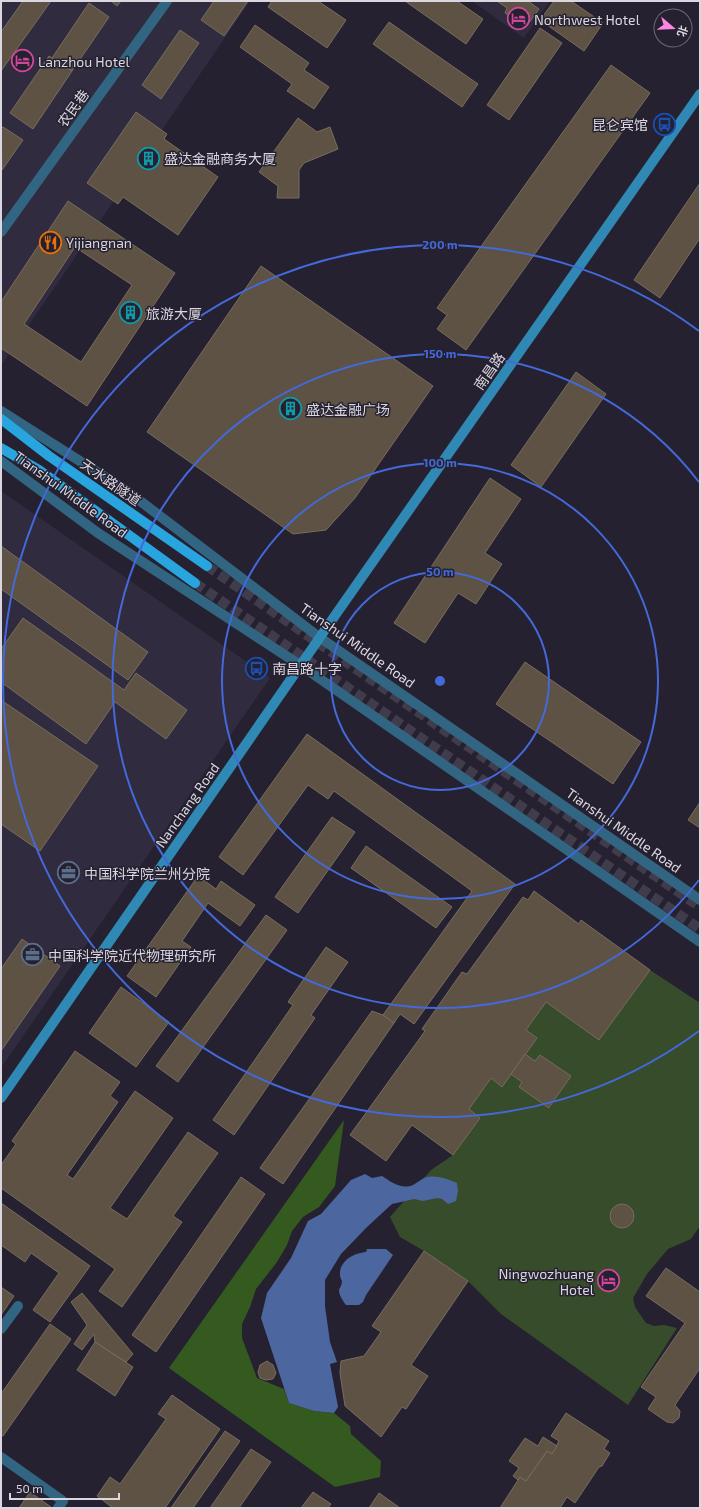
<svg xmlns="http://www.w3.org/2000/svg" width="701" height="1509" viewBox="0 0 701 1509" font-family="'Exo 2','Noto Sans SC',sans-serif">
<rect width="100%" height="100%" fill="#262130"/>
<g fill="#302b3e">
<polygon points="1,1 250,1 3,363 1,361"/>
<polygon points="472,1 550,1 524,38"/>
<polygon points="1,491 270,678 1,1068"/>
</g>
<polygon fill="#364c2b" points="650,970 700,1003 700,1226 691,1239 668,1249 647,1274 633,1298 635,1307 646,1323 654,1326 664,1325 677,1328 628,1405 501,1314 468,1281 424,1251 400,1237 390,1217 431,1170 453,1155 480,1118 469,1109 491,1078 502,1086 511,1074 522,1082 519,1087 550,1108 571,1076 540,1055 535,1061 525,1054 537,1038 526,1030 546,1002 599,1040"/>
<polygon fill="#355a20" points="344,1120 335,1186 319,1207 303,1217 292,1231 287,1245 277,1262 256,1289 250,1307 242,1324 242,1338 257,1378 284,1389 289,1403 314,1411 334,1413 350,1426 351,1434 381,1461 380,1477 335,1487 169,1368"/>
<g fill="#4c66a0">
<path d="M365,1174l7,4 10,-2c9,6 20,14 31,9 4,-2 7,-5 11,-7 11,-4 23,1 33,5l1,8 -2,10 -8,3 -6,-5 -5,-1 -14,3 -9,-2 -22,5 -25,23 -26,27 -16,26v26l5,36 7,20 -7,2 8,43 -4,6 -20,-2 -25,-8 -28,-85 6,-25 24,-35 17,-37 13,-7 30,-34z"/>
<path d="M367,1249h19l7,6 -27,40 -3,7 -4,3h-13c-3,-4 -7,-10 -7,-15 1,-3 3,-5 3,-9 -1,-2 -2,-4 -2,-6 -1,-14 14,-22 26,-23z"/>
</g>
<g fill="#5d5243" stroke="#786d5e" fill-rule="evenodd">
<polygon points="23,1 51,1 1,71 1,32"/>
<polygon points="111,1 121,1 117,6"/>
<polygon points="214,1 248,1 224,36 201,20"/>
<polygon points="272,1 318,1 346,20 327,48 268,7"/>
<polygon points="405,1 457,1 483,19 466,44"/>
<polygon points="497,1 528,1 539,9 526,27 505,13 507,8"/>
<polygon points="554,1 571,1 603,23 584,51 540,20"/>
<polygon points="89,3 109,17 72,71 52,58"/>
<polygon points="389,22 478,84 462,107 373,44"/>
<polygon points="255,25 309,63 304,70 329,87 314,109 287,91 292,84 240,47"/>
<polygon points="540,28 562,43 509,120 487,105"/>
<polygon points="180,30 199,43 161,99 142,85"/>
<polygon points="49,56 72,71 33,129 10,113"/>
<polygon points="611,65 650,93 466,350 437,329 447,315 437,308"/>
<polygon points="136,112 167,134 164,139 218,177 178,235 123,197 118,204 87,183"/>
<polygon points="298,118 317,132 330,127 338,149 304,163 299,170 299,198 277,198 278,186 259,172"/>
<polygon points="3,127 23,140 2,170 1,129"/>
<polygon points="700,183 700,238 660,298 634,280"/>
<path d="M68,201l107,72 -88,133 -86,-58v-46zM75,247l57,38 -51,77 -57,-38z"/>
<polygon points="261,266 433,386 355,498 326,530 293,534 147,432"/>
<polygon points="576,372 606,394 541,487 511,465"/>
<polygon points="490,478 521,499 485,553 502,564 476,604 458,593 425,643 394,623"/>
<polygon points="1,546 148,652 128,680 1,589"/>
<polygon points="23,618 124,690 136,673 187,710 166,739 115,702 86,744 1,682 1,649"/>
<polygon points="525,662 641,742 613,784 496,704"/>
<polygon points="1,700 98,766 40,851 1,824"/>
<polygon points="307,734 515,884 414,1024 400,1014 394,1023 383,1015 472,891 334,791 328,799 308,785 243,875 219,857"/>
<polygon points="700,802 700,828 688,820"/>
<polygon points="332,817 355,832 298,913 275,897"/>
<polygon points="366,846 452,907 436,928 351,868"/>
<polygon points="198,876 216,889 221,881 255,905 240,926 208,903 182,941 191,947 156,997 127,976"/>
<polygon points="534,891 579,924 581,920 650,970 599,1040 546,1002 526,1030 537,1038 502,1087 491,1078 469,1109 480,1118 453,1155 412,1125 386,1161 350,1135 425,1031 422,1029 462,972 467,974 523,897 528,900"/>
<polygon points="266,915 287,930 178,1082 156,1066"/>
<polygon points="22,939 60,966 1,1051 1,969"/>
<polygon points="326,947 348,962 311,1015 315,1018 234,1135 213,1120 293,1005 288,1002"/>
<polygon points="121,987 169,1022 136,1067 89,1033"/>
<polygon points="372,1011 383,1015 394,1023 283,1184 260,1168"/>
<polygon points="75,1051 120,1082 110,1096 118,1102 67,1175 73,1179 135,1091 173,1118 110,1208 127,1219 188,1132 218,1153 173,1216 182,1222 122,1307 99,1291 115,1269 1,1188 1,1165 16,1144 12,1141"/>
<polygon points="525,1054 535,1061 540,1055 571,1076 549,1108 519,1087 522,1082 511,1074"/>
<polygon points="241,1177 265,1194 156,1352 132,1335"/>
<polygon points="1,1203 90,1266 50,1322 33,1310 59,1273 31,1253 25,1262 1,1245"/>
<circle cx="622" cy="1216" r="12"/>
<polygon points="424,1251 468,1281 411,1365 428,1376 406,1409 402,1407 381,1437 345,1406 340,1373 341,1361 364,1356 381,1332 372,1326"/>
<polygon points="666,1268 700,1292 700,1368 675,1405 680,1411 679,1418 673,1423 667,1422 648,1409 656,1397 641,1387 685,1323 646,1296"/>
<polygon points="1,1287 14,1296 1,1315"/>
<polygon points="82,1293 133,1354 126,1362 95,1342 94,1334 82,1350 74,1344 87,1325 71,1302"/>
<polygon points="50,1324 71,1339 3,1436 1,1435 1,1394"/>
<polygon points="95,1342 133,1367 115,1396 77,1370"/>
<polygon points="267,1361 273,1365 276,1373 273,1379 266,1380 260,1378 258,1372 260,1365"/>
<polygon points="172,1395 220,1429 165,1508 113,1508 97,1496 110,1477 120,1484 166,1419 158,1414"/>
<polygon points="566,1413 609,1441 604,1449 610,1453 602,1466 599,1467 575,1503 567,1497 560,1508 500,1508 520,1477 526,1481 547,1451 552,1454 559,1441 551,1436"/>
<polygon points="225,1431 240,1441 193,1508 171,1508"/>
<polygon points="543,1437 557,1446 552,1454 547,1451 526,1481 520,1477 518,1480 513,1476 519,1468 509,1461 525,1438 538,1446"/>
<polygon points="251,1449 271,1462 239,1508 210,1508"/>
<polygon points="30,1492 51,1507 50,1508 19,1508"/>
<polygon points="313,1492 331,1504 328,1508 301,1508"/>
<polygon points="379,1493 400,1508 369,1508"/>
</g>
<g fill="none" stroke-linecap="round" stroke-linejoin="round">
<g stroke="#413c4b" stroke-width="10" stroke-dasharray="10 5" stroke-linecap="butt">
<polyline points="207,566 700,907"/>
<polyline points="195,583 700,929"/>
</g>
<g stroke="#326581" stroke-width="10">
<polyline points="1,1329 18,1306"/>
<polyline points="1,1457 63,1501 58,1508"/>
</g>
<g stroke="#326581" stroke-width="10">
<polyline points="1,232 167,1"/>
<polyline points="1,411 127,491 319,637 700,900"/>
<polyline points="1,461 98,533 300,665 700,942"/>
</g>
<polyline stroke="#3088b5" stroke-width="10" points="1,1098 334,617 700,94"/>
<g stroke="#28a4de" stroke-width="10">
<polyline points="1,419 49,456 207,566"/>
<polyline points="1,448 39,470 195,583"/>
</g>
</g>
<g fill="none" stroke="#4369da" stroke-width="2">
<circle cx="440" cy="681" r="109"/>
<circle cx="440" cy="681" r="218"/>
<path d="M699 880A327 327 0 1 1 699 482"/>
<path d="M699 1031A436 436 0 1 1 699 331"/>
</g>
<defs>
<symbol id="hotel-ring" viewBox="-11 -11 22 22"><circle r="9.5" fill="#262130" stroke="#d1479c" stroke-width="1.5"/><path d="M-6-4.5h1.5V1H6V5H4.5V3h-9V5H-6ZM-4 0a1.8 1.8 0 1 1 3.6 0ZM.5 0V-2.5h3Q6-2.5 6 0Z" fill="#d1479c"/></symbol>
<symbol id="bus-ring" viewBox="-11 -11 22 22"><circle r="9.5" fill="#262130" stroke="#1a4fb4" stroke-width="1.5"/><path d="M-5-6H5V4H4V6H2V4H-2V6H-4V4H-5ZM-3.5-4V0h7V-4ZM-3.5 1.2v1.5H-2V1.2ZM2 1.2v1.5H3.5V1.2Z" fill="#1a4fb4"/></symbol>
<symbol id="building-ring" viewBox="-11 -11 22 22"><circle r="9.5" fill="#262130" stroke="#0f9aa8" stroke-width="1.5"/><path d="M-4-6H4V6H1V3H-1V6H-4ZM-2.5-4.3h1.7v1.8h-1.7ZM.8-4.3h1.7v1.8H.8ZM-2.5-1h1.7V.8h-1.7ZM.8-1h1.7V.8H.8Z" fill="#0f9aa8"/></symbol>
<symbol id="restaurant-ring" viewBox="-11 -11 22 22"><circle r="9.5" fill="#262130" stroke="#e8710a" stroke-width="1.5"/><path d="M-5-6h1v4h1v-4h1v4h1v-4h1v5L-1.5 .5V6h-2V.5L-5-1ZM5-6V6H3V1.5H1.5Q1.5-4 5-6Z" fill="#e8710a"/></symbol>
<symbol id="office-ring" viewBox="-11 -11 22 22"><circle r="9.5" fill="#262130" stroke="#5c6f8a" stroke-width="1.5"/><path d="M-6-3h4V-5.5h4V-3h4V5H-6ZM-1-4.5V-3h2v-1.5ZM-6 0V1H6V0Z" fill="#5c6f8a"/></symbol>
</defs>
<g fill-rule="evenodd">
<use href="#hotel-ring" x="506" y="6" width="25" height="25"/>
<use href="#hotel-ring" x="10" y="48" width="25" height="25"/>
<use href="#bus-ring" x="652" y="112" width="25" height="25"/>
<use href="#building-ring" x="136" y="146" width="25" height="25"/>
<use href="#restaurant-ring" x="38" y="230" width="25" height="25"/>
<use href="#building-ring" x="118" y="300" width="25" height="25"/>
<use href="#building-ring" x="278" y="396" width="25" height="25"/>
<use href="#bus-ring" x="244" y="656" width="25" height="25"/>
<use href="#office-ring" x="56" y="860" width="25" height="25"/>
<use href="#office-ring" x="20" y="942" width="25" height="25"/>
<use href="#hotel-ring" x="596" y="1268" width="25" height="25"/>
</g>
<g text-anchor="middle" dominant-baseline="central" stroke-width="3" stroke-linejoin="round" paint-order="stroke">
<g font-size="14" fill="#dad7e1" stroke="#262130" text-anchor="start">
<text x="534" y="19">Northwest Hotel</text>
<text x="38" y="61">Lanzhou Hotel</text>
<text x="648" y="124" text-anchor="end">昆仑宾馆</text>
<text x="164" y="158">盛达金融商务大厦</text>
<text x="66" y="242">Yijiangnan</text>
<text x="146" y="313">旅游大厦</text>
<text x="306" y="409">盛达金融广场</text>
<text x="272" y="668">南昌路十字</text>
<text x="84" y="873">中国科学院兰州分院</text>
<text x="48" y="955">中国科学院近代物理研究所</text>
<text x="594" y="1273" text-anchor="end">Ningwozhuang<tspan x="594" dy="16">Hotel</tspan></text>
</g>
<g font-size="14" fill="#dad7e1" stroke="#262130">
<text transform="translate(73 108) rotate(-54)">农民巷</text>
<text transform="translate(489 371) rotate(-55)">南昌路</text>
<text transform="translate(111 482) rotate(35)">天水路隧道</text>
<text transform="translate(71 494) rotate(36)">Tianshui Middle Road</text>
<text transform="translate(358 645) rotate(35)">Tianshui Middle Road</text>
<text transform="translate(187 805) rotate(-55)">Nanchang Road</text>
<text transform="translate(624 830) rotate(35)">Tianshui Middle Road</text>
</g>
</g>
<circle cx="440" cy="681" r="6" fill="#4369da" stroke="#262130" stroke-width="2"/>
<g font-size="12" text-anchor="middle" font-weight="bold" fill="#4369da" stroke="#262130" stroke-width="3" stroke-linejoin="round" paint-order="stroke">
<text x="440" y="249">200 m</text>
<text x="440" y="358">150 m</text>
<text x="440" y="467">100 m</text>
<text x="440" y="576">50 m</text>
</g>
<rect width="701" height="1509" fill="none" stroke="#dad7e1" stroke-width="4"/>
<g transform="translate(673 28) rotate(109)"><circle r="19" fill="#262130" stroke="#6e6a77"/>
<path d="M0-3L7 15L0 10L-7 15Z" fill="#fc86e3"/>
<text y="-6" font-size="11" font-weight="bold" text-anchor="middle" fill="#dad7e1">北</text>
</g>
<path d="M10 1493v6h109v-6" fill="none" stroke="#dad7e1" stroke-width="2"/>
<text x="16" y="1493" font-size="12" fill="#dad7e1" stroke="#262130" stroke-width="3" paint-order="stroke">50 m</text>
</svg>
